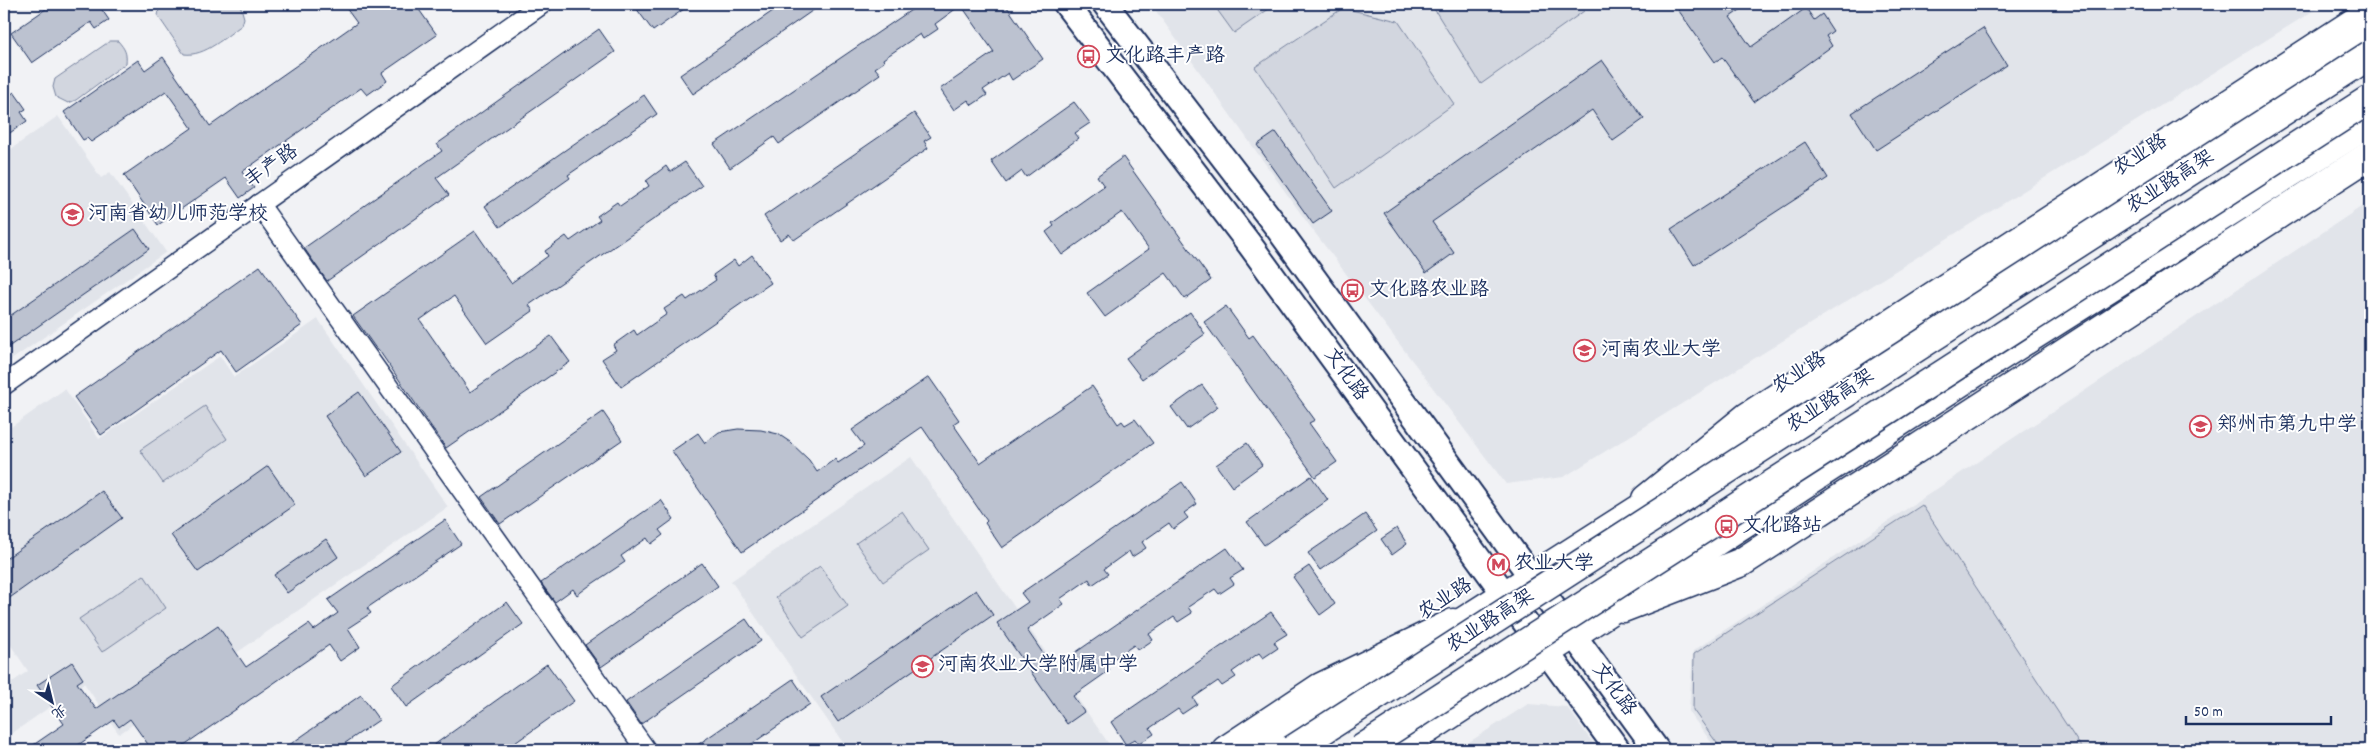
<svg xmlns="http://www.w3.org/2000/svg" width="2374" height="754" viewBox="0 0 2374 754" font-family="Dekko,'LXGW WenKai TC',sans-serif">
<rect width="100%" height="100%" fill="#f1f2f5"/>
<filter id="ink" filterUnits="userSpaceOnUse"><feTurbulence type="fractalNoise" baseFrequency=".02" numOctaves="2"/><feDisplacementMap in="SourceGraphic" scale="10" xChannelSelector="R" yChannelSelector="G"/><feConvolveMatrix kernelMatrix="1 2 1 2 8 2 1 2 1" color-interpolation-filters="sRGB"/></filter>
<g filter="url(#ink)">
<g fill="#e1e4ea">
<polygon points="1151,4 2324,4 1564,477 1506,484 1309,225"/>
<polygon points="58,116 101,178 110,172 166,252 4,365 4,154"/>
<polygon points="2370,201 2370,750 1717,750 1689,712 1693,651"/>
<polygon points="318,319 448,507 119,734 84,683 4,739 4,688 28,671 4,635 4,432 65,389 99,439 220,356 234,377"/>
<polygon points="911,457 1113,750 848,750 731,581"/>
<polygon points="1528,704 1567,707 1598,750 1457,750"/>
</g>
<g fill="#d2d6df" stroke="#76829e">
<path d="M166,4h74l4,14 -2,7c-16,11 -37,32 -58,29l-26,-38 1,-8z"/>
<polygon points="1213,4 1276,4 1234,33"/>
<polygon points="1431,4 1580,4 1584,11 1481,84"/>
<polygon points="1343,8 1398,21 1454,104 1336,188 1255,67"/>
<path d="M110,41h8c7,8 9,12 8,22l-50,37 -8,3 -12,-6 -3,-10 2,-8z"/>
<polygon points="205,406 227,439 163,483 140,450"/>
<polygon points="1922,505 2083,750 1722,750 1693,710 1694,654"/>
<polygon points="902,511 929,550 883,582 856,543"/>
<polygon points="820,566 848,606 803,637 776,597"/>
<polygon points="144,575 166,608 102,652 79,619"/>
</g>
<g fill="#bcc2d0" stroke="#1b2f5e">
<polygon points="53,4 98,4 109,20 96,29 91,22 32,63 11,33"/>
<polygon points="343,4 415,4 437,35 382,73 387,81 367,95 361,88 242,172 254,188 240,198 226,178 158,225 124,175 192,128 166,91 91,142 87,138 83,140 64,112 138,60 145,70 163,57 210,126 357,23"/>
<polygon points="633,4 691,4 653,31"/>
<polygon points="783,4 822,4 693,94 680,75"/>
<polygon points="920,4 1005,4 1043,59 1012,80 1008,73 983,90 987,95 972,105 968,100 954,110 940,89 994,52 961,5 935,24 938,29 923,39 920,34 883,59 884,62 875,68 880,74 779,144 774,137 730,168 714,144"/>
<polygon points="1674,4 1749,4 1730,17 1751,47 1806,8 1814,20 1822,14 1833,31 1826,36 1832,46 1754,102 1722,57 1715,62"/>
<polygon points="1983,28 2007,65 1876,150 1852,113"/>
<polygon points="599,29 615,52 436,178 449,195 327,281 304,248 442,151 437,144"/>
<polygon points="1602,60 1644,119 1613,141 1592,110 1432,222 1454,253 1426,273 1384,213"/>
<polygon points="14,92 26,109 21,112 27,121 4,137 4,100"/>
<polygon points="644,95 657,114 568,175 570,178 500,227 485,206"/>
<polygon points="1074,102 1090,123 1075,133 1079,138 1026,177 1022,171 1006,183 991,161"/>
<polygon points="914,113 931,137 924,141 928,148 794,240 789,234 780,240 764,216"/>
<polygon points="1276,132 1332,211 1313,224 1257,145"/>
<polygon points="1805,142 1828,178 1694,265 1671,229"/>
<polygon points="1123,157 1211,280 1185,299 1166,273 1105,317 1087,293 1149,249 1122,212 1062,255 1046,232 1054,226 1052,223 1104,186 1097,176"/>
<polygon points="685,162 702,186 529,305 533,311 487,343 454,296 420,320 470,392 551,336 570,362 446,448 378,349 377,350 353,316 475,231 511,283 548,256 545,251 566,236 570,241 600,220 597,216 617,202 620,206 649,186 646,181 666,166 670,172"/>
<polygon points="135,229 149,249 4,350 4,320"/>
<polygon points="752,255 771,283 621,387 602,359 616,350 613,345 634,330 637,335 667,314 664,309 684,296 687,300 716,280 713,275 734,260 738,266"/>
<polygon points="260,266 302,325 236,372 221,350 101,435 74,397"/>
<polygon points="1226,306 1249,338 1253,335 1315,420 1309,423 1337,462 1315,477 1204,322"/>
<polygon points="1190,312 1205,334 1142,379 1126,358"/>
<polygon points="929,377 959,420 953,424 980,463 1092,386 1118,424 1122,421 1125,425 1135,419 1153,443 1002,548 985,523 987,521 922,427 742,552 672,451 698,433 705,443 719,432 738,429 761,430 778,434 790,442 809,460 817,472 835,459 838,463 864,446 852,430"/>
<polygon points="1202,385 1218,407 1187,429 1171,407"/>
<polygon points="359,392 401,452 366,476 325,416"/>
<polygon points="603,412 622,440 500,524 481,497"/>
<polygon points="1247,443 1262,465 1232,487 1216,465"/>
<polygon points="268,466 295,505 198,572 171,535"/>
<polygon points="1311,476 1328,500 1264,545 1247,522"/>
<polygon points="1182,482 1197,504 1184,513 1188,518 1173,529 1169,523 1142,542 1146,548 1132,557 1129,551 1104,569 1108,574 1092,585 1089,579 1060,599 1064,604 1027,630 1053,668 1227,548 1243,570 1230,578 1234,584 1219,594 1215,589 1188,607 1192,613 1178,622 1174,617 1149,634 1153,640 1138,650 1134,645 1106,664 1110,670 1073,696 1084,712 1067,724 997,623 1028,602 1021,593"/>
<polygon points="102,491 122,518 4,602 4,560"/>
<polygon points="661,500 674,519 659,530 663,535 651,544 647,538 621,556 625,562 589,586 577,595 573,589 555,602 541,583"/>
<polygon points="1365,514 1377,531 1320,570 1308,553"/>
<polygon points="445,520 461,544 367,608 371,613 348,628 360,647 340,661 329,645 177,750 152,750 130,719 119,727 114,720 71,750 26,750 64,724 37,685 72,662 83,679 77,683 96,709 218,626 246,667 309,624 314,630 338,613 328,600"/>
<polygon points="1397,528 1407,544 1392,555 1381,539"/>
<polygon points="326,539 338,557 287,593 274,575"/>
<polygon points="702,563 718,586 601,667 585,645"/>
<polygon points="1309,566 1335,604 1320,615 1293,577"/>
<polygon points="976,590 993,615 838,722 821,697"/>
<polygon points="507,602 523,624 406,707 391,686"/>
<polygon points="1271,612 1287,634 1274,642 1278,648 1263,658 1259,653 1232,672 1236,677 1222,686 1218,681 1193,698 1197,704 1182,714 1178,709 1150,728 1154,734 1139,744 1135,739 1126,745 1111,722"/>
<polygon points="746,619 761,641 641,724 626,702"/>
<polygon points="547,664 574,701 505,750 427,750"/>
<polygon points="793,679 810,704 772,730 743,750 690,750"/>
<polygon points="361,695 379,720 335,750 282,750"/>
</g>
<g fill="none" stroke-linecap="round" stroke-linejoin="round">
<defs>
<g id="minor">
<polyline points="259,204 646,750"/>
<polyline points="4,385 542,4"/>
<polyline points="1727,447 2370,35"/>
<polyline points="1656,586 1995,365 2370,128"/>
<polyline points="1443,629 1656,493"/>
<polyline points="1254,750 1376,673"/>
<polyline points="1404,750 1633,601"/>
</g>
<g id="major">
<polyline points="1066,4 1250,245 1618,750"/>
<polyline points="1105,4 1276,226 1657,750"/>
</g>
<g id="highway">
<polyline points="1646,499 1747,417 2370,12"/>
<polyline points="1623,608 1742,562 2370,155"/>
<polyline points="1226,750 1321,687 1453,623"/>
</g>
</defs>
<use href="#minor" stroke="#1b2f5e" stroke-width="22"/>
<use href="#major" stroke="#1b2f5e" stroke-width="28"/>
<use href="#highway" stroke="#1b2f5e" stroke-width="31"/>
<use href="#minor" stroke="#fff" stroke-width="19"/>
<use href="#major" stroke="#fff" stroke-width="24"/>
<use href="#highway" stroke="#fff" stroke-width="28"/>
<defs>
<g id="highway-bridge">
<polyline points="1292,750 2370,55"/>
<polyline points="1360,750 2370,99"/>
</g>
</defs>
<use href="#highway-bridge" stroke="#1b2f5e" stroke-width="31" stroke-linecap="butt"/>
<use href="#highway-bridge" stroke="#fff" stroke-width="28"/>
</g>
</g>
<defs>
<symbol id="bus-ring" viewBox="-11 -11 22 22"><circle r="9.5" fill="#fff" stroke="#d1495b" stroke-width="1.5"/><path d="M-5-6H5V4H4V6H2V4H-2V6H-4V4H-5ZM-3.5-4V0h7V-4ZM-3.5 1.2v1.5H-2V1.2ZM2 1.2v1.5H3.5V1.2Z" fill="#d1495b"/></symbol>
<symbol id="school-ring" viewBox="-11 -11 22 22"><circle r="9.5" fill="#fff" stroke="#d1495b" stroke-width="1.5"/><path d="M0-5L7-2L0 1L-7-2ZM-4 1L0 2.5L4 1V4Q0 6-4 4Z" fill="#d1495b"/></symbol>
<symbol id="university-ring" viewBox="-11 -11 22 22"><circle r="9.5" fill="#fff" stroke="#d1495b" stroke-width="1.5"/><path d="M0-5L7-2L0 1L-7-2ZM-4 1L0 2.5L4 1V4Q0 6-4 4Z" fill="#d1495b"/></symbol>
<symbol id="metro-ring" viewBox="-11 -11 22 22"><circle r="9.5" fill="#fff" stroke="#d1495b" stroke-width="1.5"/><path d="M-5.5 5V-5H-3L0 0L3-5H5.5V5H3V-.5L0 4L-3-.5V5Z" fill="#d1495b"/></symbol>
</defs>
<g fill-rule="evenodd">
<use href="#bus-ring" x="1076" y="44" width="25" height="25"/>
<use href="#school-ring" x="60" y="202" width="25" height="25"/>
<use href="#bus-ring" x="1340" y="278" width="25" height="25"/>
<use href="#university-ring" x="1572" y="338" width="25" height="25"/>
<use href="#school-ring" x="2188" y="414" width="25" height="25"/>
<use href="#bus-ring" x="1714" y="514" width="25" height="25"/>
<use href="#metro-ring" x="1486" y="552" width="25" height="25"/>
<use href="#school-ring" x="910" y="654" width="25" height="25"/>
</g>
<g text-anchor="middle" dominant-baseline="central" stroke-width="4" stroke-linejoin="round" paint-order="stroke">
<g font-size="20" fill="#1b2f5e" stroke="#fff" text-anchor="start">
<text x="1105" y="57">文化路丰产路</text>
<text x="88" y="215">河南省幼儿师范学校</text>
<text x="1369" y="291">文化路农业路</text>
<text x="1601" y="351">河南农业大学</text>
<text x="2217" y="426">郑州市第九中学</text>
<text x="1742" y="527">文化路站</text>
<text x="1514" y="565">农业大学</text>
<text x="938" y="666">河南农业大学附属中学</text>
</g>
<g font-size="20" fill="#1b2f5e" stroke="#fff">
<text transform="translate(2141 156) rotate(-33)">农业路</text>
<text transform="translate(272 167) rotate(-35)">丰产路</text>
<text transform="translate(2171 183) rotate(-33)">农业路高架</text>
<text transform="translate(1800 374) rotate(-33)">农业路</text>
<text transform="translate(1345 375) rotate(54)">文化路</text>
<text transform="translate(1831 402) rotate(-33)">农业路高架</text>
<text transform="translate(1446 600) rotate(-33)">农业路</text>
<text transform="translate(1491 622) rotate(-33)">农业路高架</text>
<text transform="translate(1613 690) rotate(54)">文化路</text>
</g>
</g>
<rect width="2374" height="754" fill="none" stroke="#fff" stroke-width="20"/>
<rect x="10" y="10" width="2354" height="734" fill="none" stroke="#1b2f5e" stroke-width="2" filter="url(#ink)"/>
<g transform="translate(52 702) rotate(145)" stroke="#ffffff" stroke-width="4" paint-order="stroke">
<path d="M0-4L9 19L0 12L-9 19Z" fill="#1b2f5e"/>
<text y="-8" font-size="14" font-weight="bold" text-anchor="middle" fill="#1b2f5e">北</text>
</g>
<path d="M2186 716v8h145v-8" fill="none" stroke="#1b2f5e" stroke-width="2.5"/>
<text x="2194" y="716" font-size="15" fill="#1b2f5e" stroke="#ffffff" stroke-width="4" paint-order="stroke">50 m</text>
</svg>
